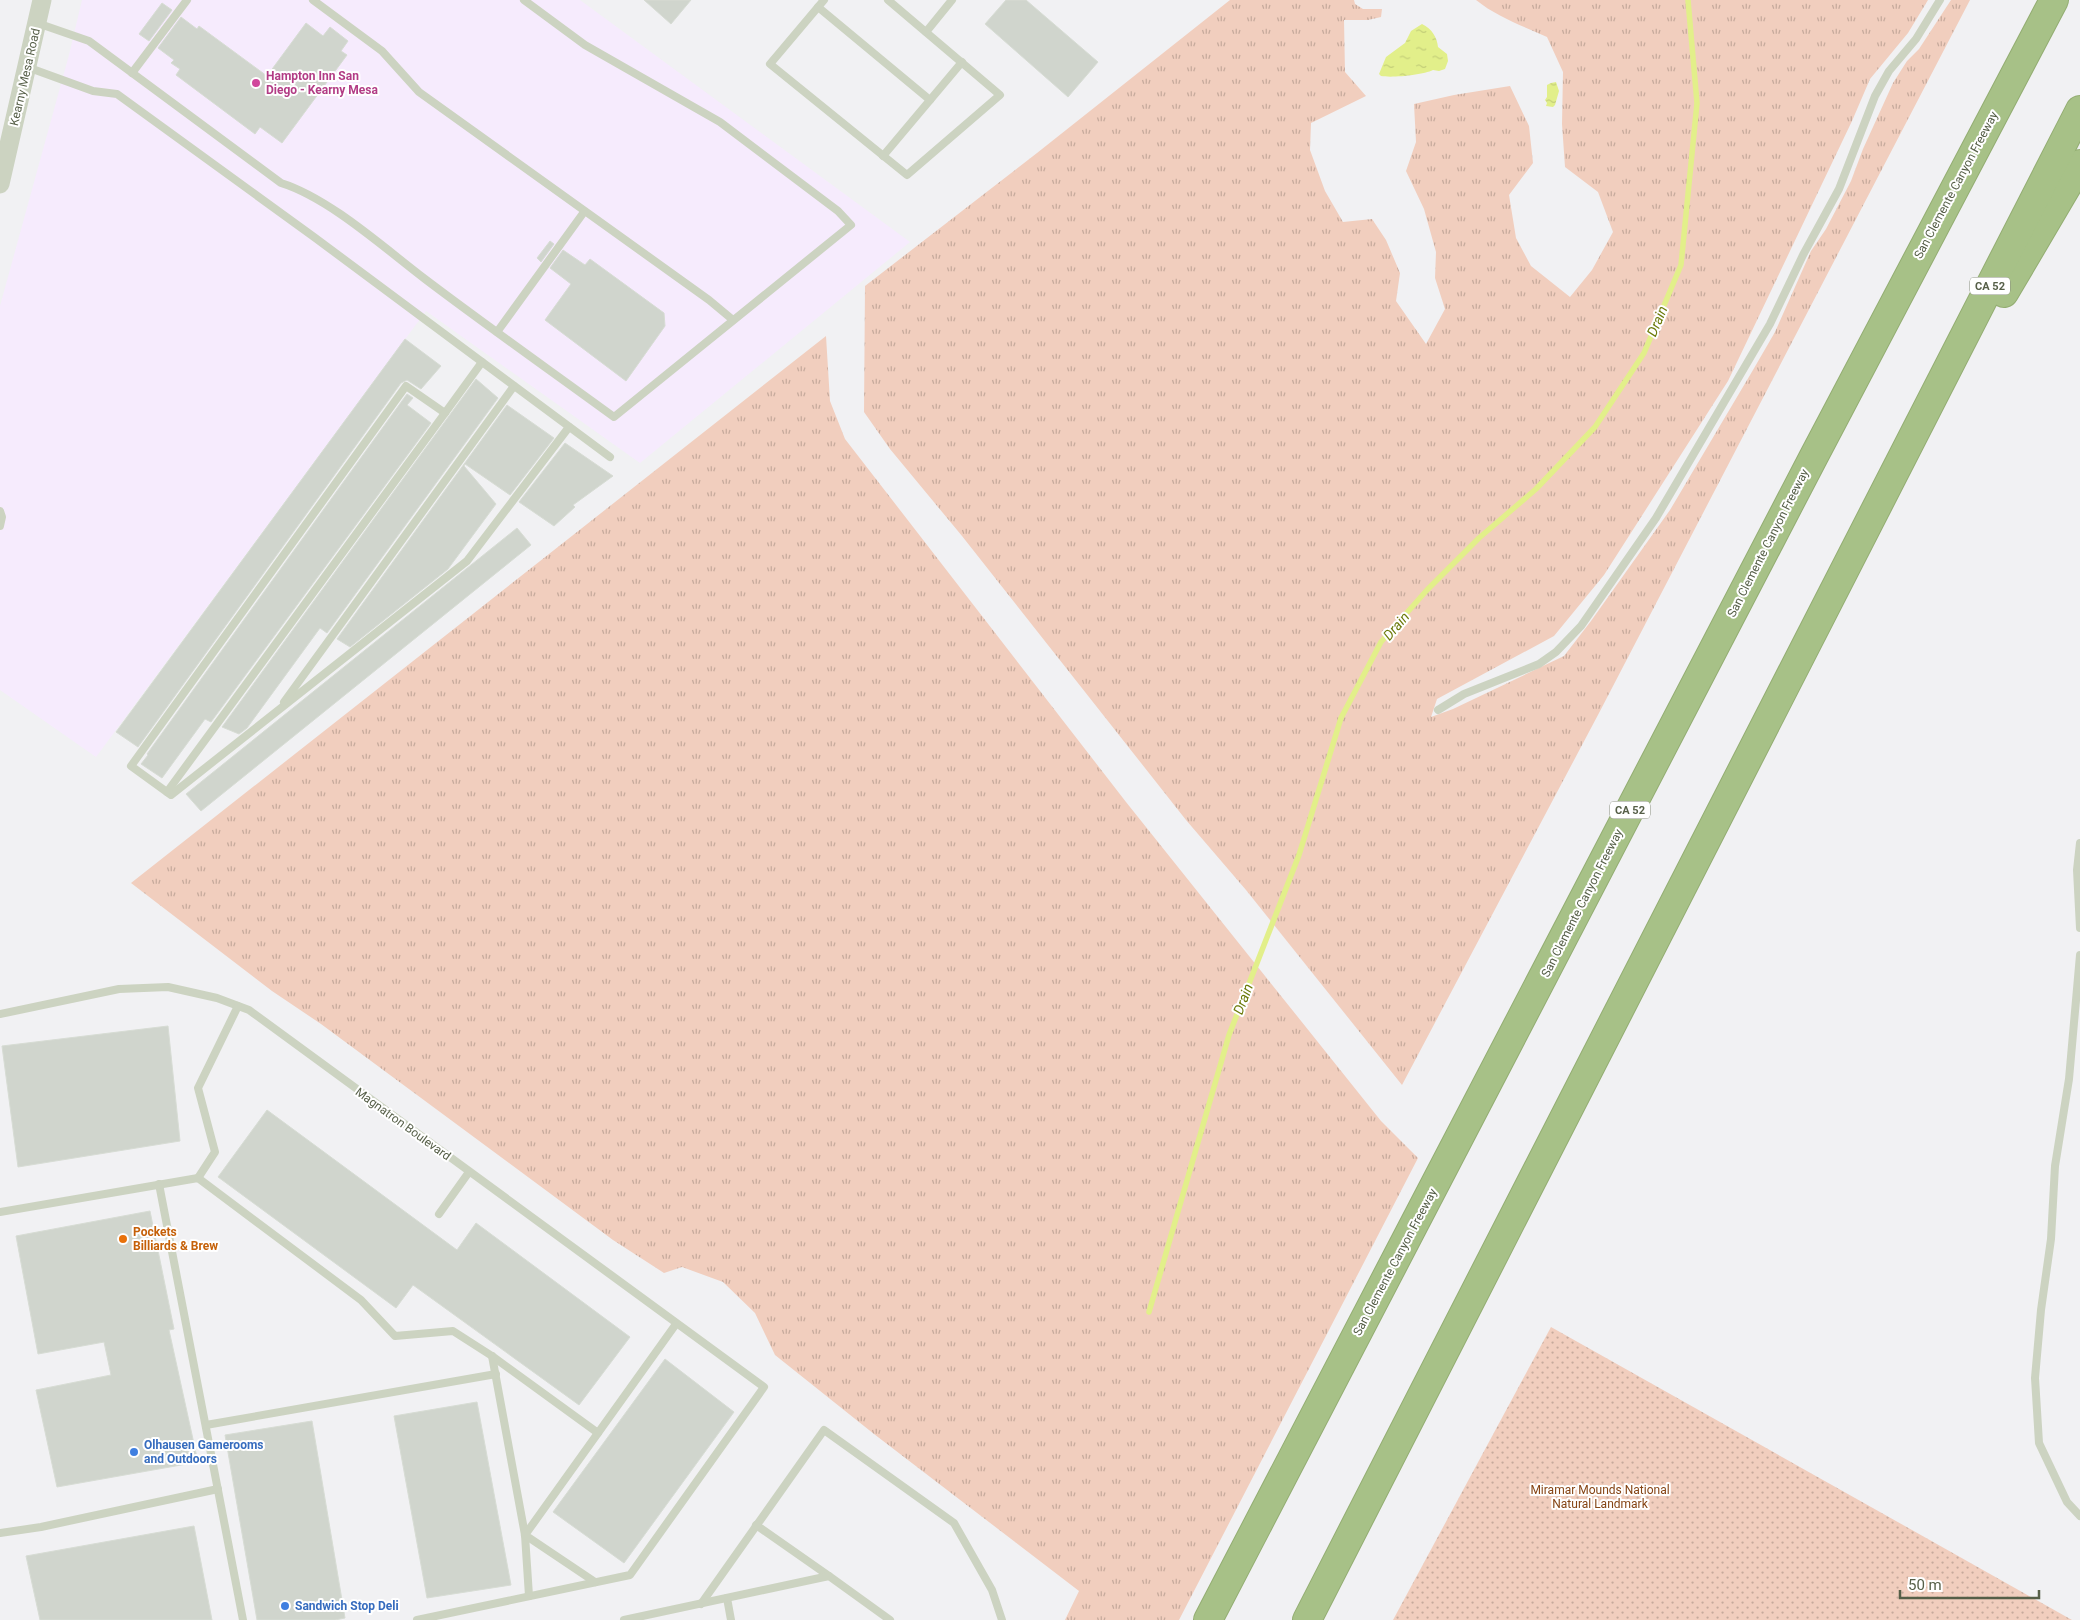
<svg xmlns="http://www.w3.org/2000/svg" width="2080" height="1620" viewBox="0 0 2080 1620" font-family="Roboto,sans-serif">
<defs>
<pattern id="grass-tufts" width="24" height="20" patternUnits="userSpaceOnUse" patternTransform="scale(1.25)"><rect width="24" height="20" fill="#f1cebe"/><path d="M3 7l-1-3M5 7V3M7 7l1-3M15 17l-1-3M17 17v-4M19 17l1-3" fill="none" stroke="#c6aa9c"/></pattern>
<pattern id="park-dots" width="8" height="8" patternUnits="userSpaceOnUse" patternTransform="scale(1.25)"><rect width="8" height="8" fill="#f1cebe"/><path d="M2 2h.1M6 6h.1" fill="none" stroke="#c6aa9c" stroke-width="1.8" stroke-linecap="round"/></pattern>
<pattern id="water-ripples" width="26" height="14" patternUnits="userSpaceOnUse" patternTransform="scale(1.25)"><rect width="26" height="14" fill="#e2ef8a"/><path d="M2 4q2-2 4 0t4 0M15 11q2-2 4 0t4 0" fill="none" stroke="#c4cf79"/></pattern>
</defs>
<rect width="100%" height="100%" fill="#f1f1f3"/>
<polygon fill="#f6ebfd" points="82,0 580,0 910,242 640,463 426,311 96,757 0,690 0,306 69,55"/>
<g fill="url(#grass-tufts)">
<path d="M1230,0h124l1,4 8,5h19l-1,8 -13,3h-24l1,52 21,24 -55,27 -1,27 15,41 18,31 29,-3 14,21 14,33 -4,28 30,43 19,-35 -10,-31 1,-26 -12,-43 -18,-38 10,-29 -2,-38 40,-9 56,-9 19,40 4,37 -24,32 7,43 15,28 39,31 22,-27 21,-38 -15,-40 -33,-25 -3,-43 1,-52 -16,-35c-24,-11 -50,-20 -71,-37h452l-20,33 -38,46 -18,42 -124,260 -124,194 -50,61 -117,63 -6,18 22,-8 111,-53 27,-35 79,-111 83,-140 22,-38 36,-81 15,-22 25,-48 12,-32 30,-66 14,-22 12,-12 32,-49h19l-371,713 -197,372 -156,-195 -60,-70 -224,-284 -72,-87 -26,-37 1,-126 172,-133z"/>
<polygon points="826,336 830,401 845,439 1126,802 1381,1121 1418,1158 1179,1620 1065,1620 1079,1591 874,1434 775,1355 755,1313 723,1282 682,1267 664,1273 613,1240 321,1024 272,991 131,883"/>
</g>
<polygon fill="url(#park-dots)" points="1551,1327 2072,1620 1393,1620"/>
<g fill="url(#water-ripples)">
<path d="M1422,24c10,5 15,13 16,23l9,7 1,7 -3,8 -6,2 -6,-1c-10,5 -41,8 -52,6l-2,-2 7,-17 19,-14 6,-12z"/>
<polygon points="1551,83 1556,82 1559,91 1555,105 1553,107 1546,106 1547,103 1545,100 1547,97 1547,85"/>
</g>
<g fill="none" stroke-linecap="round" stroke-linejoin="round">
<polyline stroke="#e2ef8a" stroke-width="5.5" points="1149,1312 1229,1035 1299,855 1341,718 1381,642 1427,590 1479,538 1536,489 1595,427 1644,353 1681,265 1697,103 1688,0"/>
</g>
<g fill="#d0d5cd" stroke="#d7dcd4">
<polygon points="644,0 691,0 671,24"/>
<polygon points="1006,0 1026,0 1098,62 1068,97 985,24"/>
<polygon points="162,3 172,10 149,41 139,34"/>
<polygon points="181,17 197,29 199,26 267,76 306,23 323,36 330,27 348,41 341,51 347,55 282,143 260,127 255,134 176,75 180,69 171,63 174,60 158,48"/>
<polygon points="550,241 554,244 541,262 537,258"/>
<polygon points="563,250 585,265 590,259 664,313 665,326 626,381 545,320 571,284 550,268"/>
<polygon points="405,339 441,366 421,389 407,380 401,383 138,747 116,732"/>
<polygon points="476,379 498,398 327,633 320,628 247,728 239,734 222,727"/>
<polygon points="407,394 413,398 407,405 431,423 211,722 205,719 162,778 141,764 148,755 147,754"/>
<polygon points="507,405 554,438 510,495 465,464 464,466 496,504 448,569 350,647 337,639"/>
<polygon points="565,443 613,476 573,505 575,507 554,526 519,502"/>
<polygon points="517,528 531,545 201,811 186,794"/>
<polygon points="168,1026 180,1141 18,1167 2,1046"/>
<polygon points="267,1110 457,1250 476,1223 630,1337 579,1405 413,1285 396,1308 218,1177"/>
<polygon points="150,1211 174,1329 169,1330 198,1462 57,1487 36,1390 111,1375 104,1342 38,1354 16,1236"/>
<polygon points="665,1359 734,1412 624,1563 553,1512"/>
<polygon points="477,1402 511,1585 427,1598 394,1416"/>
<polygon points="312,1421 345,1618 335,1620 257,1620 225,1435"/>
<polygon points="194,1526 212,1620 40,1620 26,1556"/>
</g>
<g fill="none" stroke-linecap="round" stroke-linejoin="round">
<defs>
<g id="motorway">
<polyline points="2004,293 2080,164"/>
<polyline points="1208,1620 1814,456 2054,0"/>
<polyline points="1307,1620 2080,110"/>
</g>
</defs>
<use href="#motorway" stroke="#93ad72" stroke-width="30"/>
<g stroke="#ccd3c1" stroke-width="8">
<polyline points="313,0 382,51 419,92 709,300 733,320"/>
<polyline points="824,0 770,64 907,175 1000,95 888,0"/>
<polyline points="818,7 930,100"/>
<path d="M37,23l52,18 192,142c48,15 102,64 144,96 62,47 126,92 189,138l237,-192 -13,-14 -118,-89 -135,-77 -61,-45"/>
<polyline points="926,32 952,0"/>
<polyline points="27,67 93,91 117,94 314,237 610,457"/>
<polyline points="132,73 187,0"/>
<polyline points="883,156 962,62"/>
<polyline points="497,332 584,212"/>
<polyline points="482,362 445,413 406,386 131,766 171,795 467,561 569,427"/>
<polyline points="0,511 2,517 0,526"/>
<polyline points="284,702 514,386"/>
<polyline points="1438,710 1464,694 1539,664 1556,652 1581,626 1656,518 1770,324 1803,255 1839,189 1875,96 1889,71 1916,39 1940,0"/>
<polyline points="167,792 445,413"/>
<polyline points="2080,843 2077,870 2080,928"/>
<polyline points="2080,955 2069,1079 2055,1166 2051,1239 2041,1310 2035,1378 2039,1443 2067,1502 2080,1516"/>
<polyline points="0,1014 119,989 168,987 217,998 249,1010 764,1387 630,1575 417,1620"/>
<polyline points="198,1178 215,1152 198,1088 238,1006"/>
<polyline points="159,1184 243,1620"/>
<polyline points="0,1212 198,1178 361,1300 395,1336 453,1331 492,1356 598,1433"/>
<polyline points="439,1214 469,1172"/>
<polyline points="492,1356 525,1535 529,1596"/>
<polyline points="206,1425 496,1374"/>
<polyline points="756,1525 829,1576"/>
<polyline points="0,1533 41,1527 218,1489"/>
<polyline points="595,1582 525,1535 676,1324"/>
<polyline points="727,1598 731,1620"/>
<polyline points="701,1604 824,1430 954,1523 992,1590 1002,1620"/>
<polyline points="624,1620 829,1576 890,1620"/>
</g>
<polyline stroke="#ccd3c1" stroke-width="19" points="0,184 42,0"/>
<use href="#motorway" stroke="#a7c187" stroke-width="28"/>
</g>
<circle fill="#d1479c" stroke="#fff" stroke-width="2" cx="256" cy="83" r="5"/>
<circle fill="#e8710a" stroke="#fff" stroke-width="2" cx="123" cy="1239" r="5"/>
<g fill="#3f7fe0" stroke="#fff" stroke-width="2">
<circle cx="134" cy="1452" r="5"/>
<circle cx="285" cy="1606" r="5"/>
</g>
<g text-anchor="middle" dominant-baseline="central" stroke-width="4" stroke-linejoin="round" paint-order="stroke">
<g fill="#fff" stroke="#898f7f" stroke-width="1">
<rect x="1970" y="277.5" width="40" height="17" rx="4"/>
<rect x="1610" y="801.5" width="40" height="17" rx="4"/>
</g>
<g font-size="11" font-weight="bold" fill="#565f48">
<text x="1990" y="286">CA 52</text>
<text x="1630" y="810">CA 52</text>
</g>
<g font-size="12" font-weight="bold" fill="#b23c85" stroke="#fff" text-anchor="start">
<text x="266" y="76">Hampton Inn San<tspan x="266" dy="14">Diego - Kearny Mesa</tspan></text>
</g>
<g font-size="12" fill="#565f48" stroke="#fff">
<text transform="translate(25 77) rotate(-77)">Kearny Mesa Road</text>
<text transform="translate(1956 185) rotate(-62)">San Clemente Canyon Freeway</text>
<text transform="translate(1768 543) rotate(-63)">San Clemente Canyon Freeway</text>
<text transform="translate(1582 903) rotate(-63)">San Clemente Canyon Freeway</text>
<text transform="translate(403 1124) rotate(36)">Magnatron Boulevard</text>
<text transform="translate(1395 1262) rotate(-62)">San Clemente Canyon Freeway</text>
</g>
<g font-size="12" font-weight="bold" fill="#c56008" stroke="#fff" text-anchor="start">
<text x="133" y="1232">Pockets<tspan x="133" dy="14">Billiards &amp; Brew</tspan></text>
</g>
<g font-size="12" font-weight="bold" fill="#366cbe" stroke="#fff" text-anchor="start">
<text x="144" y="1445">Olhausen Gamerooms<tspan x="144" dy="14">and Outdoors</tspan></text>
<text x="295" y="1606">Sandwich Stop Deli</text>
</g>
<g font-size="12" fill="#854414" stroke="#fff">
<text x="1600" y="1490">Miramar Mounds National<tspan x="1600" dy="14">Natural Landmark</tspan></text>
</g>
<g font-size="14" font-style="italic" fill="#6b7a0a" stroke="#fff">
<text transform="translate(1657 321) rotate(-67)">Drain</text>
<text transform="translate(1396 626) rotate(-49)">Drain</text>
<text transform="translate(1243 999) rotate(-69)">Drain</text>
</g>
</g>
<path d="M1900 1590v8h139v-8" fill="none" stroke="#565f48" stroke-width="2.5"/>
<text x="1908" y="1590" font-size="15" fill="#565f48" stroke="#ffffff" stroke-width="4" paint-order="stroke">50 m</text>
</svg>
